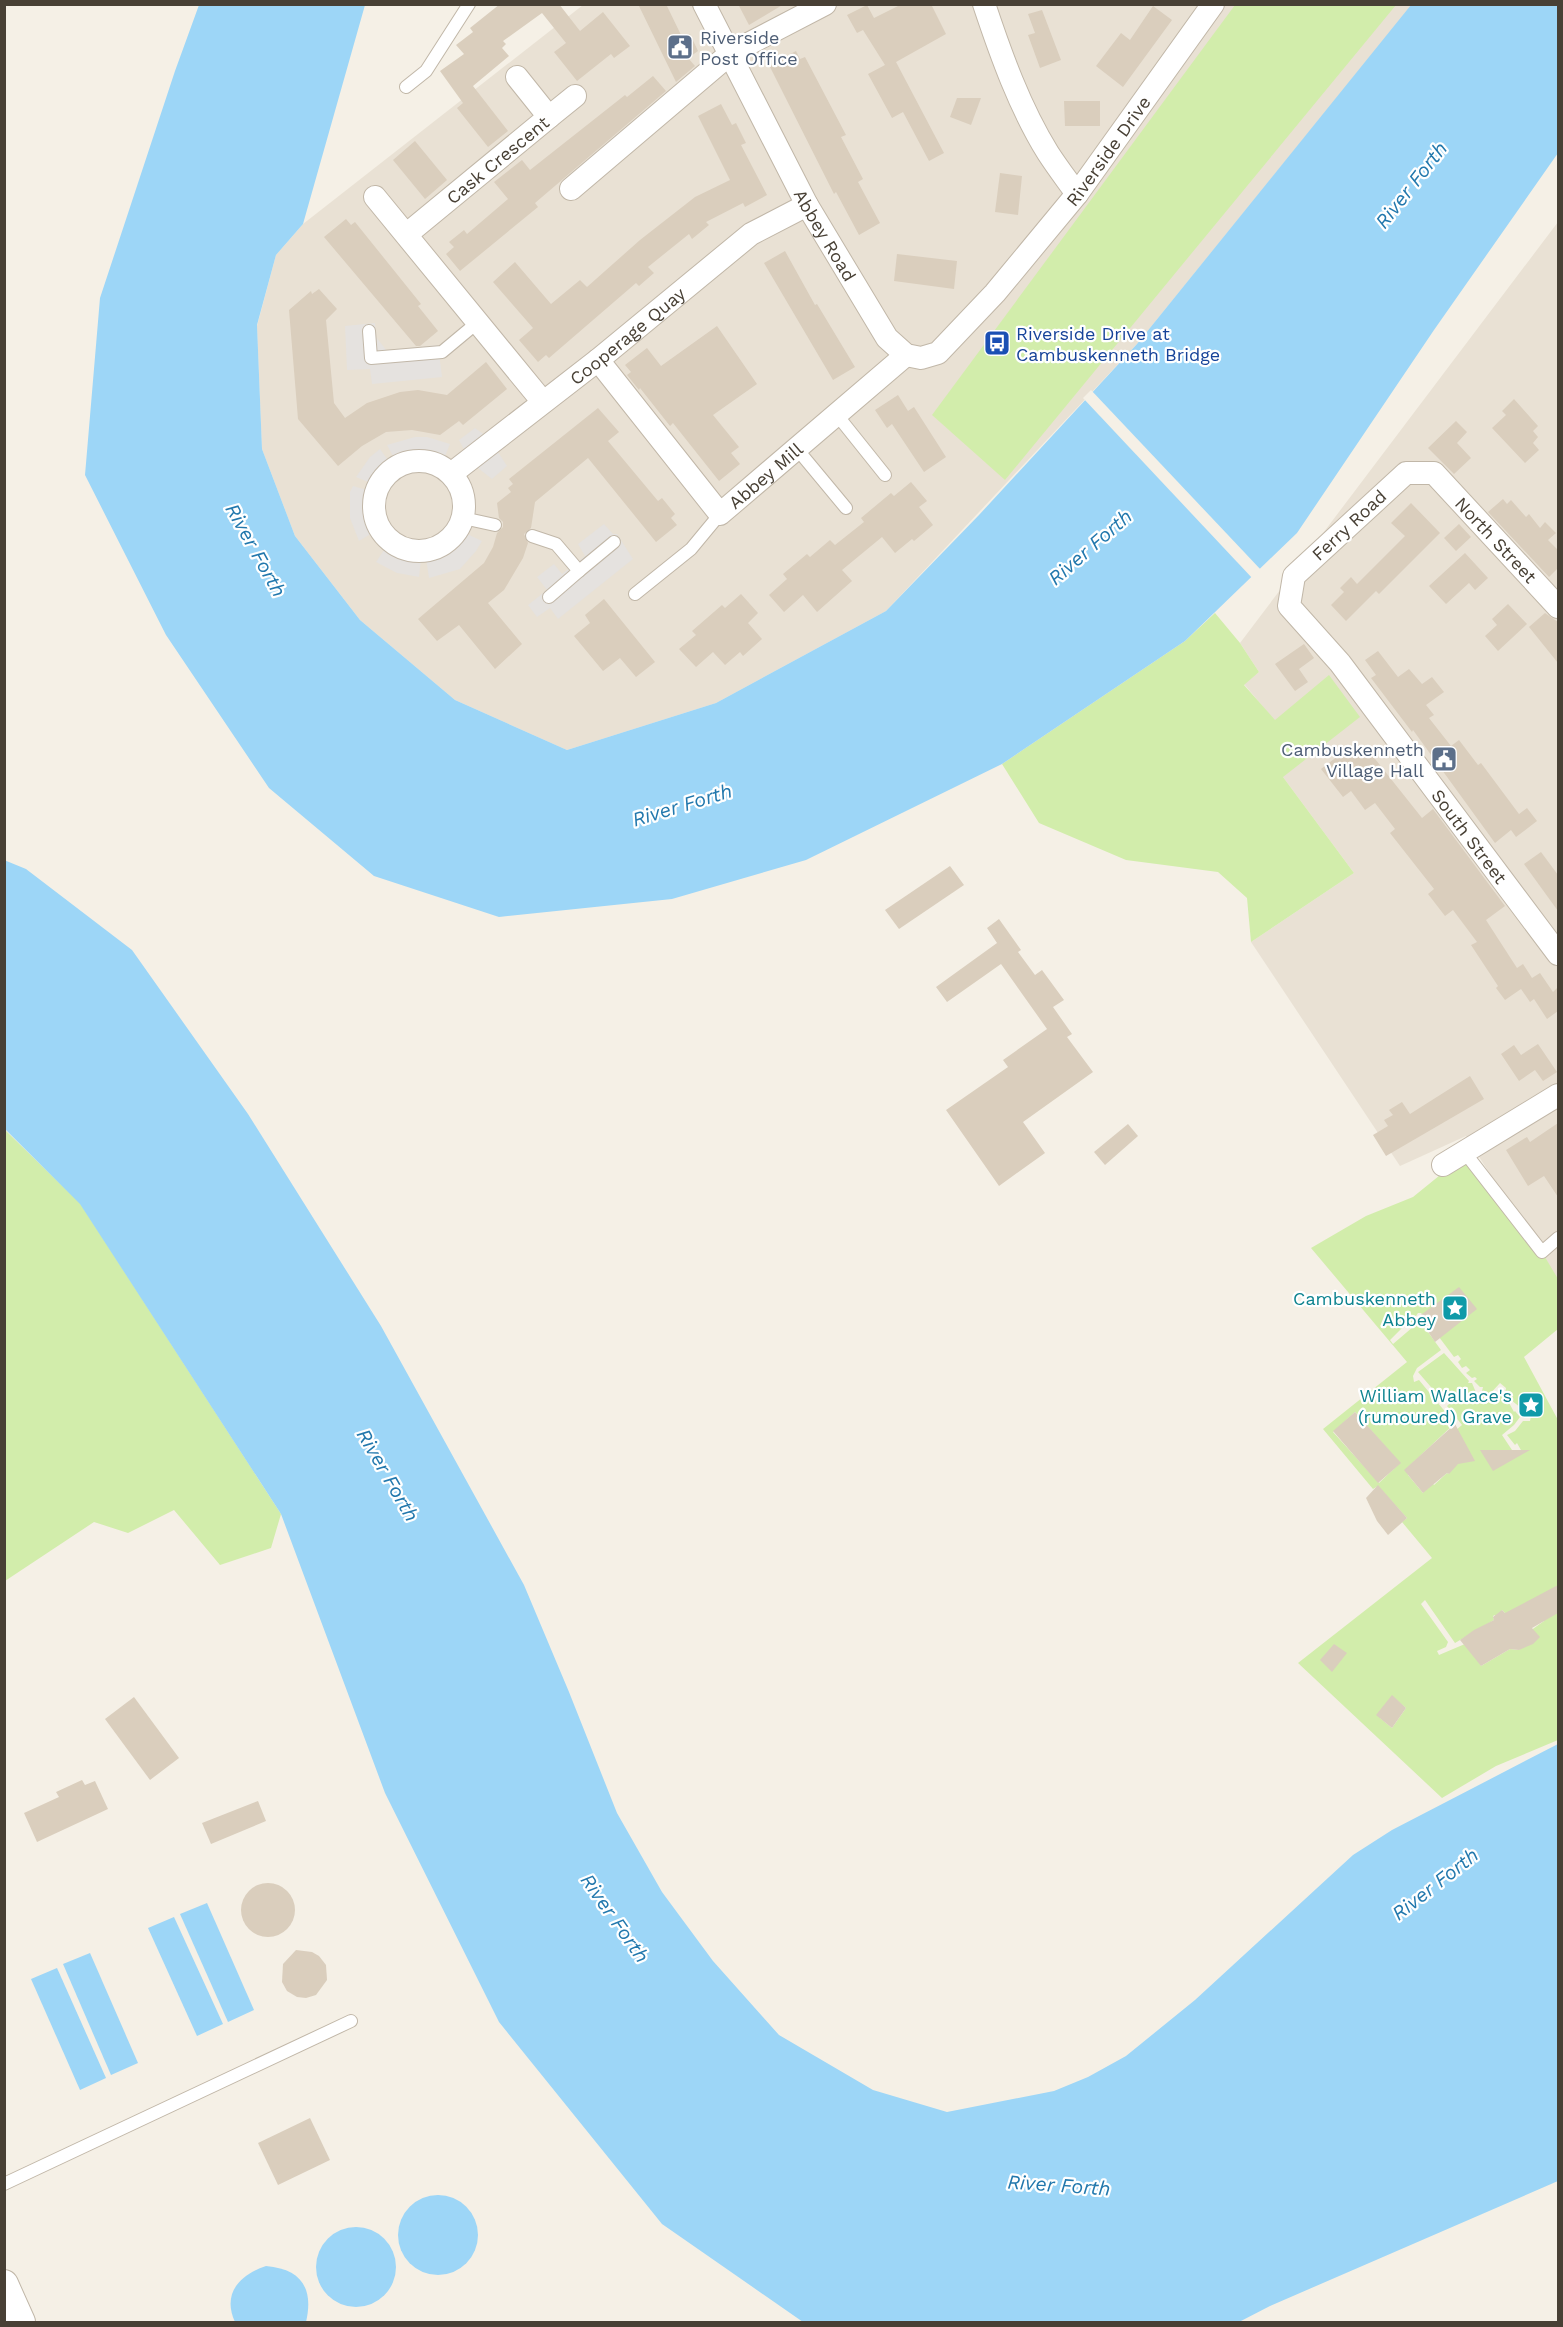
<svg xmlns="http://www.w3.org/2000/svg" width="1563" height="2327" viewBox="0 0 1563 2327" font-family="'Work Sans',sans-serif">
<rect width="100%" height="100%" fill="#f5f0e6"/>
<g fill="#e9e1d4">
<polygon points="583,5 1412,5 1137,344 886,611 716,703 567,750 455,700 360,620 295,536 262,449 257,326 276,255 303,224"/>
<polygon points="1558,222 1558,1282 1466,1136 1400,1166 1251,942 1354,873 1283,777 1275,721 1244,684 1259,672 1240,643"/>
</g>
<g fill="#d2edab" fill-rule="evenodd">
<polygon points="1235,5 1396,5 1005,480 932,415"/>
<polygon points="1215,613 1240,643 1259,672 1244,685 1275,720 1329,675 1360,717 1283,777 1354,873 1251,942 1247,898 1218,872 1126,860 1039,823 1002,764 1185,641"/>
<polygon points="4,1129 80,1203 281,1514 271,1548 220,1565 174,1510 128,1533 94,1522 5,1581"/>
<path d="M1466,1154l76,98 16,27v50l-34,28 34,63v320l-62,26 -54,32 -144,-135 134,-105 -30,-36 5,-4 -29,-32 -5,3 -50,-60 84,-67 -96,-114 55,-32 47,-19zM1418,1313h3l33,44 4,-2 3,4 -3,3 4,6 4,-2 4,4 -4,3 6,5 3,-1 2,2 -3,2 6,6h3l-1,4 6,5 12,-13 6,5 -1,6 4,4h4l-2,2 10,8 -2,2 5,5 7,1 -1,5h-7l-8,10 -8,4 8,10 2,-2 5,9 -6,4 -14,-21 12,-10 6,-8 -5,-6 -1,1 -6,-11 -8,-7 -2,2 -3,-3 -2,6 -7,5 -2,-8 -7,-1 -5,-12h-4l1,-2 -25,-28 -26,19 25,29 7,-6 4,4 -7,7 15,19 -6,5 -7,44 -2,-1 -13,12 -4,-5 -7,13 -15,-18 -1,-7 46,-43 -1,-5 -33,-40 -5,2 -1,-6 4,-8 24,-18 -21,-29 -27,23 -3,-4 14,-14 11,-5 -1,-2zM1355,1412l45,51 -21,20 -46,-51zM1425,1600l30,43 39,-23 -1,-4 2,-1 3,4 4,-9 3,3 39,8 -14,10 -11,19 -9,-1 -29,17 -9,-25 -33,14 -2,-4 9,-4 2,-5 -27,-38zM1392,1696l14,12 -14,20 -12,-10z"/>
</g>
<g fill="#e5e2df">
<polygon points="375,323 376,337 387,351 438,345 442,377 372,384 370,369 347,370 345,326"/>
<polygon points="475,428 489,438 507,466 492,479 478,468 468,457 459,440"/>
<polygon points="415,437 427,437 450,444 443,461 418,455 395,460 387,445"/>
<polygon points="380,449 390,463 380,472 373,484 356,477 370,457"/>
<polygon points="353,486 370,491 369,520 374,532 359,541 350,518 350,492"/>
<polygon points="604,524 613,534 617,534 633,559 558,619 550,608 537,617 528,605 547,590 537,577 554,564 562,574 585,556 578,544"/>
<polygon points="465,533 482,541 476,551 460,569 429,578 426,558 446,551"/>
<polygon points="386,547 395,553 421,559 419,577 397,573 376,562"/>
</g>
<g fill="#9dd6f7">
<polygon points="199,5 365,5 303,224 276,255 257,325 262,449 295,536 360,620 455,700 567,750 716,703 886,611 979,515 1137,344 1411,5 1558,5 1558,153 1434,330 1297,533 1185,641 1002,764 806,860 672,899 499,917 374,876 269,788 166,635 85,475 100,298 175,71"/>
<polygon points="4,860 26,869 132,950 248,1114 381,1326 524,1585 569,1692 617,1813 662,1892 713,1961 779,2035 873,2090 947,2112 1054,2091 1088,2077 1126,2056 1195,2000 1353,1855 1392,1830 1558,1744 1558,2181 1270,2306 1239,2322 803,2322 662,2224 499,2022 385,1793 281,1514 80,1204 5,1129"/>
<polygon points="207,1903 254,2010 228,2022 180,1914"/>
<polygon points="174,1917 223,2024 197,2036 148,1928"/>
<polygon points="90,1953 138,2063 111,2075 63,1964"/>
<polygon points="57,1968 106,2078 80,2090 31,1979"/>
<circle cx="438" cy="2235" r="40"/>
<circle cx="356" cy="2267" r="40"/>
<path d="M266,2266c35,3 48,22 40,56h-71c-13,-28 4,-47 31,-56z"/>
</g>
<polygon fill="#f5f0e6" points="1091,390 1262,571 1253,579 1083,398"/>
<g fill="#dacebd">
<polygon points="500,4 559,4 580,31 603,12 630,46 614,58 611,54 577,81 554,52 566,43 542,13 503,41 506,44 502,48 509,56 473,86 508,131 488,147 457,108 463,103 440,71 464,54 456,45 473,32 470,28"/>
<polygon points="638,4 666,4 682,37 690,34 698,51 688,58 695,66 676,82"/>
<polygon points="738,4 784,4 749,25"/>
<polygon points="902,4 931,4 946,34 896,62 944,153 929,161 903,112 892,118 868,74 885,65 863,30 857,33 847,15 867,5 874,18"/>
<polygon points="1153,6 1172,20 1123,87 1096,66 1121,33 1130,40"/>
<polygon points="1042,10 1061,60 1040,68 1028,35 1035,33 1028,14"/>
<polygon points="796,51 800,59 805,57 846,135 841,137 863,179 858,182 880,223 859,235 836,192 834,194 769,65"/>
<polygon points="653,76 666,91 535,203 538,207 460,271 446,254 454,247 449,242 464,230 467,234 508,199 494,182 522,160 530,170 625,95 627,97"/>
<polygon points="957,98 981,98 971,125 950,117"/>
<polygon points="1064,101 1100,101 1100,126 1065,126"/>
<polygon points="721,104 732,125 736,123 746,143 741,145 767,195 745,207 743,203 706,222 709,225 692,239 689,234 648,267 654,273 639,286 636,283 549,358 546,355 538,362 519,340 533,328 493,282 515,262 551,304 580,280 587,287 640,240 695,197 730,180 698,116"/>
<polygon points="415,141 447,180 425,199 393,160"/>
<polygon points="1000,173 1022,176 1018,215 995,212"/>
<polygon points="346,219 351,225 355,222 421,304 418,306 438,331 420,346 416,346 324,237"/>
<polygon points="785,251 815,305 817,304 855,367 833,380 764,263"/>
<polygon points="897,254 957,261 954,289 894,281"/>
<polygon points="319,289 337,309 326,320 334,403 345,418 367,403 400,392 418,390 447,395 486,362 507,389 463,425 459,421 440,435 412,430 386,432 362,446 338,466 298,419 289,310 311,291 312,294"/>
<polygon points="717,326 757,384 713,415 739,447 731,453 740,464 719,481 673,423 670,426 640,388 639,390 627,375 631,372 625,365 647,348 661,366"/>
<polygon points="898,395 908,411 914,407 946,457 924,472 892,424 887,428 875,410"/>
<polygon points="1514,399 1538,426 1533,431 1538,437 1533,443 1539,450 1525,463 1492,428 1506,415 1502,411"/>
<polygon points="598,408 619,432 608,441 658,501 662,498 675,514 671,518 677,525 656,542 588,458 535,502 531,528 524,534 528,543 523,558 504,590 488,603 522,644 495,669 459,625 437,641 418,619 484,563 493,547 497,533 503,527 503,522 499,518 497,503 511,492 508,488 513,484 509,479"/>
<polygon points="1456,421 1467,432 1457,443 1471,458 1454,474 1428,448"/>
<polygon points="911,482 927,501 919,507 933,525 914,541 912,539 895,553 882,537 842,570 852,581 817,612 803,595 784,612 769,595 787,579 783,574 807,554 810,557 830,540 835,545 864,522 861,518 891,493 894,496"/>
<polygon points="1503,499 1507,504 1511,500 1526,517 1529,514 1540,528 1545,522 1556,533 1548,540 1558,550 1558,568 1549,577 1488,512"/>
<polygon points="1411,503 1440,533 1379,594 1376,591 1346,621 1331,605 1344,592 1340,588 1351,577 1357,584 1405,536 1391,523"/>
<polygon points="1459,524 1471,537 1456,551 1444,538"/>
<polygon points="1465,553 1488,578 1475,590 1469,583 1446,604 1429,586"/>
<polygon points="741,594 758,613 748,623 762,639 743,656 740,652 725,665 713,652 696,667 679,649 696,635 692,631 722,605 725,608"/>
<polygon points="604,599 655,662 636,677 620,658 603,671 574,636 590,623 585,615"/>
<polygon points="1508,604 1527,624 1498,651 1485,636 1497,625 1492,619"/>
<polygon points="1545,613 1558,622 1558,663 1529,627"/>
<polygon points="1304,644 1314,658 1299,669 1308,682 1295,691 1275,664"/>
<polygon points="1378,651 1398,677 1409,669 1422,684 1432,677 1444,692 1426,705 1434,715 1429,718 1451,746 1459,740 1478,765 1481,763 1519,814 1527,808 1537,821 1516,837 1511,830 1495,843 1413,730 1412,732 1371,678 1376,675 1365,660"/>
<polygon points="1364,745 1422,818 1433,809 1505,906 1486,920 1517,968 1523,964 1532,978 1540,973 1553,992 1558,987 1558,1011 1547,1019 1534,999 1530,1002 1521,989 1505,1000 1496,988 1498,986 1471,945 1477,942 1453,910 1445,916 1428,894 1434,889 1390,833 1395,829 1375,803 1365,810 1351,791 1343,797 1321,769 1347,749 1351,755"/>
<polygon points="1541,852 1558,875 1558,911 1524,864"/>
<polygon points="950,866 964,885 899,929 885,910"/>
<polygon points="999,919 1021,950 1018,952 1035,975 1042,970 1064,1000 1053,1007 1072,1034 1067,1037 1093,1072 1023,1122 1045,1153 999,1186 946,1110 1008,1067 1003,1060 1047,1029 1001,964 947,1002 936,987 997,943 987,928"/>
<polygon points="1538,1044 1557,1072 1543,1081 1535,1070 1519,1081 1501,1054 1514,1045 1521,1055"/>
<polygon points="1470,1076 1484,1099 1386,1156 1373,1135 1388,1126 1384,1120 1393,1115 1389,1110 1402,1102 1410,1114"/>
<polygon points="1558,1123 1558,1197 1544,1176 1528,1186 1506,1150 1527,1137 1530,1142"/>
<polygon points="1128,1124 1138,1136 1105,1165 1094,1152"/>
<polygon points="1459,1287 1477,1309 1435,1342 1418,1317"/>
<polygon points="1355,1412 1401,1463 1378,1483 1333,1431"/>
<polygon points="1455,1424 1475,1461 1458,1464 1449,1474 1447,1473 1423,1493 1404,1470"/>
<polygon points="1480,1450 1530,1450 1493,1471"/>
<polygon points="1378,1485 1407,1518 1388,1535 1377,1521 1366,1498"/>
<polygon points="1558,1585 1558,1613 1532,1628 1540,1637 1533,1644 1519,1650 1510,1649 1481,1666 1460,1640 1474,1630 1494,1620 1493,1617 1502,1610 1505,1613"/>
<polygon points="1334,1644 1347,1653 1332,1672 1320,1660"/>
<polygon points="1392,1695 1406,1708 1392,1728 1376,1715"/>
<polygon points="134,1697 179,1758 150,1780 105,1719"/>
<polygon points="82,1780 85,1785 95,1781 108,1809 37,1842 24,1813 59,1797 56,1792"/>
<polygon points="258,1801 266,1821 211,1844 202,1823"/>
<circle cx="268" cy="1910" r="27"/>
<polygon points="296,1950 312,1952 319,1956 326,1965 327,1980 316,1995 306,1998 297,1997 287,1991 282,1982 283,1964"/>
<polygon points="310,2118 330,2160 278,2185 258,2143"/>
</g>
<g fill="none" stroke-linecap="round" stroke-linejoin="round">
<defs>
<g id="service">
<polyline points="406,87 426,71 469,4"/>
<polyline points="369,331 371,358 442,352 478,322"/>
<polyline points="837,415 885,475"/>
<polyline points="797,449 846,508"/>
<polyline points="463,518 495,525"/>
<polyline points="532,536 556,544 579,571 549,597"/>
<polyline points="579,571 614,542"/>
<polyline points="635,594 691,549 720,514"/>
<polyline points="1466,1154 1542,1252 1558,1238"/>
<polyline points="4,2184 351,2021"/>
</g>
<g id="minor">
<path id="s1" d="M704,4l103,201 80,133 19,17 15,3 17,-5 57,-60 82,-99 136,-190"/>
<path d="M984,4c17,51 36,104 64,149 9,14 19,27 29,41"/>
<polyline points="549,117 575,96"/>
<polyline points="571,189 731,53 825,4"/>
<polyline points="375,197 543,402"/>
<path id="s2" d="M407,234l142,-117 -32,-40"/>
<path id="s3" d="M598,360l122,154 186,-159"/>
<circle cx="419" cy="506" r="45"/>
<path id="s4" d="M451,474l147,-114 153,-126 56,-29"/>
<path id="s5" d="M1558,607l-124,-134h-28l-112,103 -5,30 51,57 218,291"/>
<polyline points="1443,1165 1558,1095"/>
</g>
<polyline id="tertiary" points="4,2284 21,2322"/>
</defs>
<use href="#service" stroke="#c1b7a8" stroke-width="14"/>
<use href="#minor" stroke="#c1b7a8" stroke-width="24"/>
<use href="#tertiary" stroke="#c1b7a8" stroke-width="30"/>
<use href="#service" stroke="#fff" stroke-width="12"/>
<use href="#minor" stroke="#fff" stroke-width="22"/>
<use href="#tertiary" stroke="#fff" stroke-width="28"/>
</g>
<defs>
<symbol id="civic-square" viewBox="-11 -11 22 22"><rect x="-9" y="-9" width="18" height="18" rx="4" fill="#5c6f8a" stroke="#fff"/><path d="M-.6-6.5H3V-4.5H.6V-3L4-1V1h2V6H-6V1h2V-1L-.6-3ZM-1.2 2.5V6h2.4V2.5Z" fill="#fff"/></symbol>
<symbol id="bus-square" viewBox="-11 -11 22 22"><rect x="-9" y="-9" width="18" height="18" rx="4" fill="#1a4fb4" stroke="#fff"/><path d="M-5-6H5V4H4V6H2V4H-2V6H-4V4H-5ZM-3.5-4V0h7V-4ZM-3.5 1.2v1.5H-2V1.2ZM2 1.2v1.5H3.5V1.2Z" fill="#fff"/></symbol>
<symbol id="sight-square" viewBox="-11 -11 22 22"><rect x="-9" y="-9" width="18" height="18" rx="4" fill="#0f9aa8" stroke="#fff"/><path d="M0-6L1.8-2.2L6-1.7L2.9 1.2L3.7 5.4L0 3.3L-3.7 5.4L-2.9 1.2L-6-1.7L-1.8-2.2Z" fill="#fff"/></symbol>
</defs>
<g fill-rule="evenodd">
<use href="#civic-square" x="665" y="32" width="30" height="30"/>
<use href="#bus-square" x="982" y="328" width="30" height="30"/>
<use href="#civic-square" x="1429" y="744" width="30" height="30"/>
<use href="#sight-square" x="1440" y="1293" width="30" height="30"/>
<use href="#sight-square" x="1516" y="1390" width="30" height="30"/>
</g>
<g text-anchor="middle" dominant-baseline="central" stroke-width="4.5" stroke-linejoin="round" paint-order="stroke">
<g font-size="18" fill="#4e5e75" stroke="#fff" text-anchor="start">
<text x="700" y="37">Riverside<tspan x="700" dy="21">Post Office</tspan></text>
<text x="1424" y="749" text-anchor="end">Cambuskenneth<tspan x="1424" dy="21">Village Hall</tspan></text>
</g>
<g font-size="18" fill="#484035" stroke="#fff">
<text stroke="none"><textPath href="#s1" startOffset="704">Riverside Drive</textPath></text>
<text stroke="none"><textPath href="#s2" startOffset="117">Cask Crescent</textPath></text>
<text stroke="none"><textPath href="#s1" startOffset="261">Abbey Road</textPath></text>
<text stroke="none"><textPath href="#s4" startOffset="224">Cooperage Quay</textPath></text>
<text stroke="none"><textPath href="#s3" startOffset="256">Abbey Mill</textPath></text>
<text transform="translate(1349 525) rotate(-43)">Ferry Road</text>
<text transform="translate(1496 540) rotate(47)">North Street</text>
<text stroke="none"><textPath href="#s5" startOffset="686">South Street</textPath></text>
</g>
<g font-size="18" fill="#164399" stroke="#fff" text-anchor="start">
<text x="1016" y="333">Riverside Drive at<tspan x="1016" dy="21">Cambuskenneth Bridge</tspan></text>
</g>
<g font-size="18" fill="#0d838f" stroke="#fff" text-anchor="end">
<text x="1436" y="1298">Cambuskenneth<tspan x="1436" dy="21">Abbey</tspan></text>
<text x="1512" y="1395">William Wallace's<tspan x="1512" dy="21">(rumoured) Grave</tspan></text>
</g>
<g font-size="20" font-style="italic" fill="#2278ad" stroke="#fff">
<text transform="translate(1411 185) rotate(-52)">River Forth</text>
<text transform="translate(1090 547) rotate(-41)">River Forth</text>
<text transform="translate(256 550) rotate(61)">River Forth</text>
<text transform="translate(682 805) rotate(-17)">River Forth</text>
<text transform="translate(388 1475) rotate(60)">River Forth</text>
<text transform="translate(1435 1884) rotate(-38)">River Forth</text>
<text transform="translate(615 1918) rotate(55)">River Forth</text>
<text transform="translate(1059 2185) rotate(4)">River Forth</text>
</g>
</g>
<rect width="1563" height="2327" fill="none" stroke="#484035" stroke-width="12"/>
</svg>
